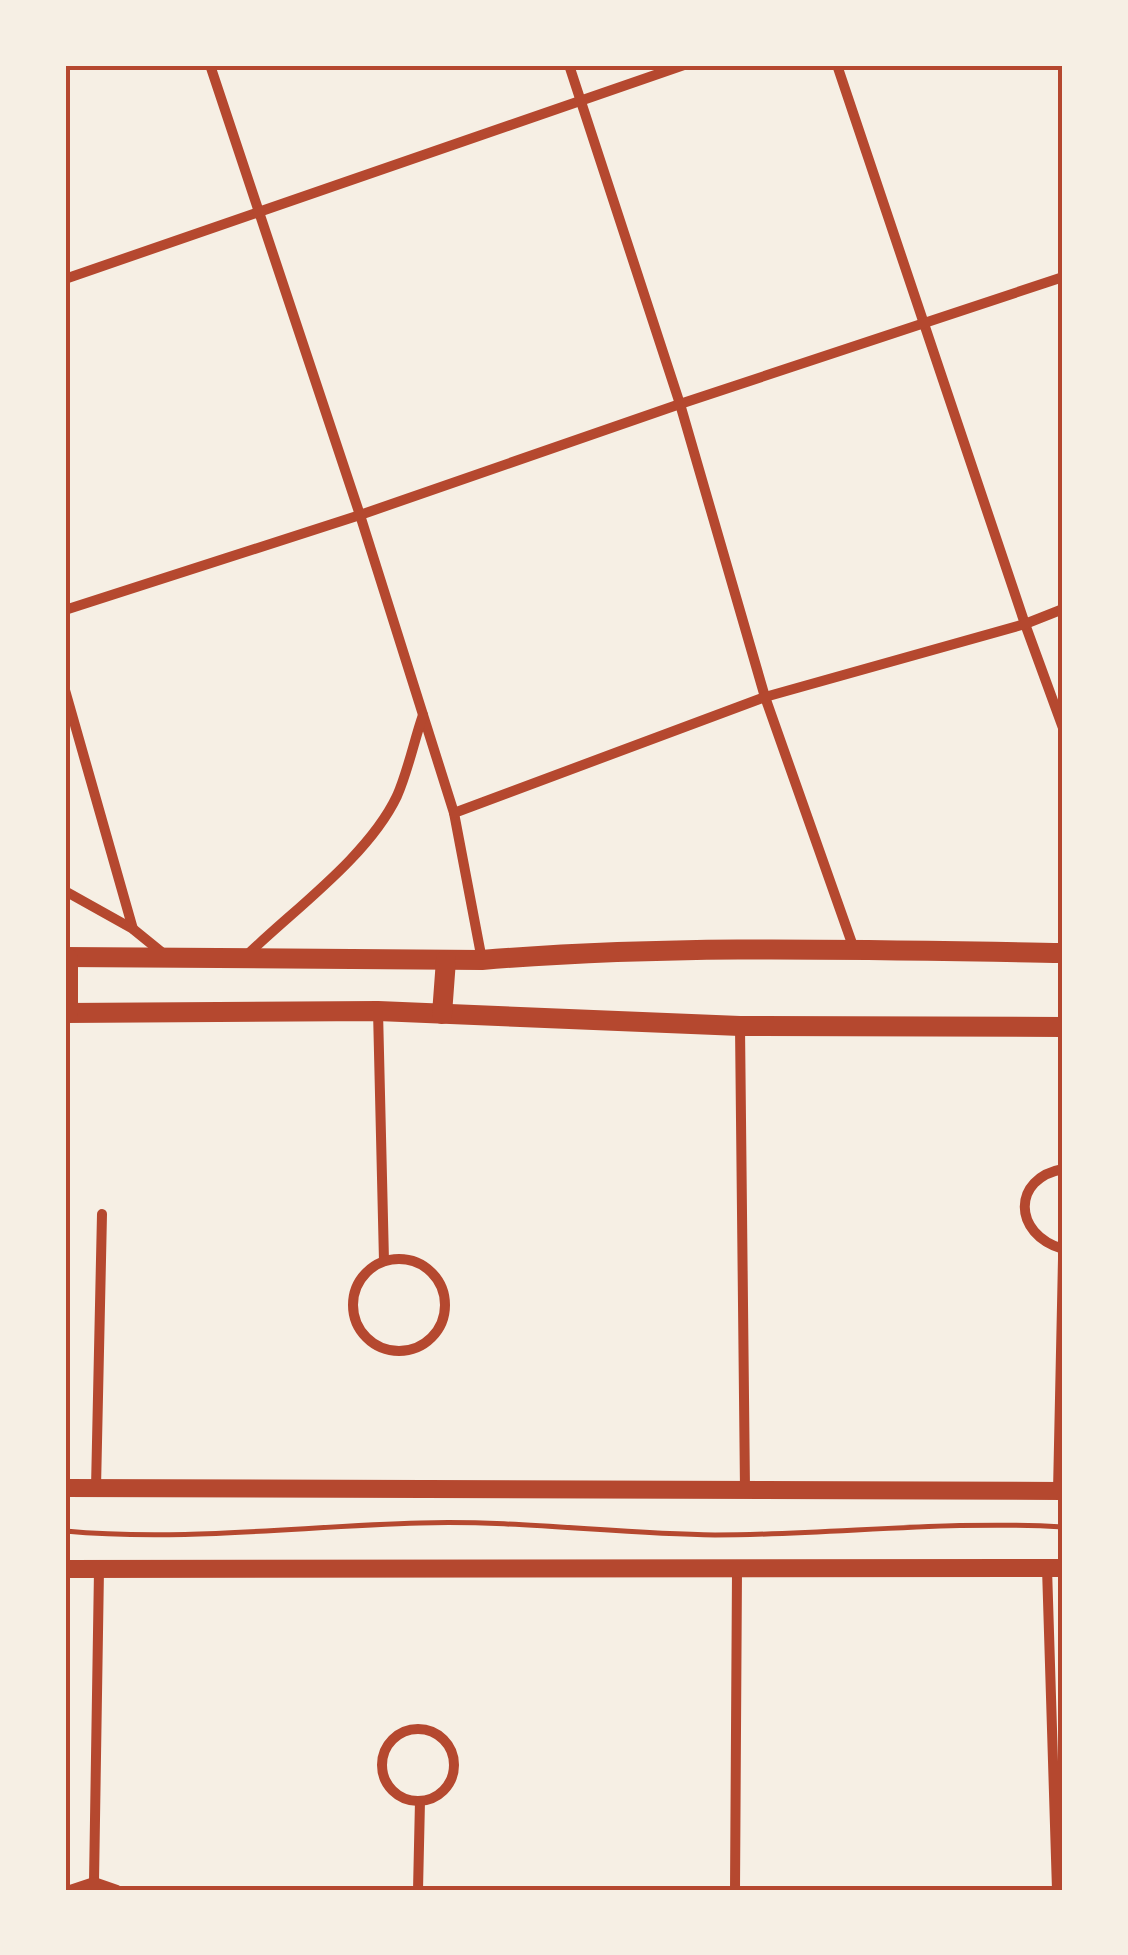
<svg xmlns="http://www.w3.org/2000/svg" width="1128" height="1955" viewBox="0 0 1128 1955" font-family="Poppins,sans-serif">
<rect width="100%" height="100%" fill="#f6efe4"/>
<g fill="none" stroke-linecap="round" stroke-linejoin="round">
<path stroke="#b5482f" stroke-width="5" d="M65,1531c118,11 237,-5 355,-8 99,-3 197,11 295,12 116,0 232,-15 348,-8"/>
<g stroke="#b5482f" stroke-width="10">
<polyline points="210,65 360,515 454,813 482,960"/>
<polyline points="569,65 680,404 765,697 854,949"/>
<polyline points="837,65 1025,624 1063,728"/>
<polyline points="65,279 684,65"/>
<polyline points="65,610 360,515 680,404 1063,277"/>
<polyline points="65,690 133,929"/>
<polyline points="454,813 765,697 1025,624 1063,609"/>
<polyline points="65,891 133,929 165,955"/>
<path d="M245,957c48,-47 123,-100 152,-161 11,-25 17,-55 26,-81"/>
<polyline points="378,1011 384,1261"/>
<polyline points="740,1027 745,1489"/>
<path d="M1063,1169c-51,9 -51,65 0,80"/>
<circle cx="399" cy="1305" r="46"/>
<polyline points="96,1488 102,1214"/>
<polyline points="1058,1491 1063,1259"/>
<polyline points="1047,1568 1057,1890"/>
<circle cx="418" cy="1765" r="36"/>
<polyline points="94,1882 99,1570"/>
<polyline points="70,1890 94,1882 117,1890"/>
<polyline points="418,1890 420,1801"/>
<polyline points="735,1890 737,1571"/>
</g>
<g stroke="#b5482f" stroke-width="18">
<polyline points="65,1488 1063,1491"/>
<polyline points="65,1569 1063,1568"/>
</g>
<g stroke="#b5482f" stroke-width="20">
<path d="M65,957l417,3c193,-16 388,-10 581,-7"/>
<polyline points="65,1013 378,1011 740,1026 1063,1027"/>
<polyline points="68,1013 68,958"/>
<polyline points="442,1014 446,960"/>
</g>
</g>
<rect width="1128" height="1955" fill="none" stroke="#f6efe4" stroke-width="135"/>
<rect x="68" y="68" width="992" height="1820" fill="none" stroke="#b5482f" stroke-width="4"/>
</svg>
